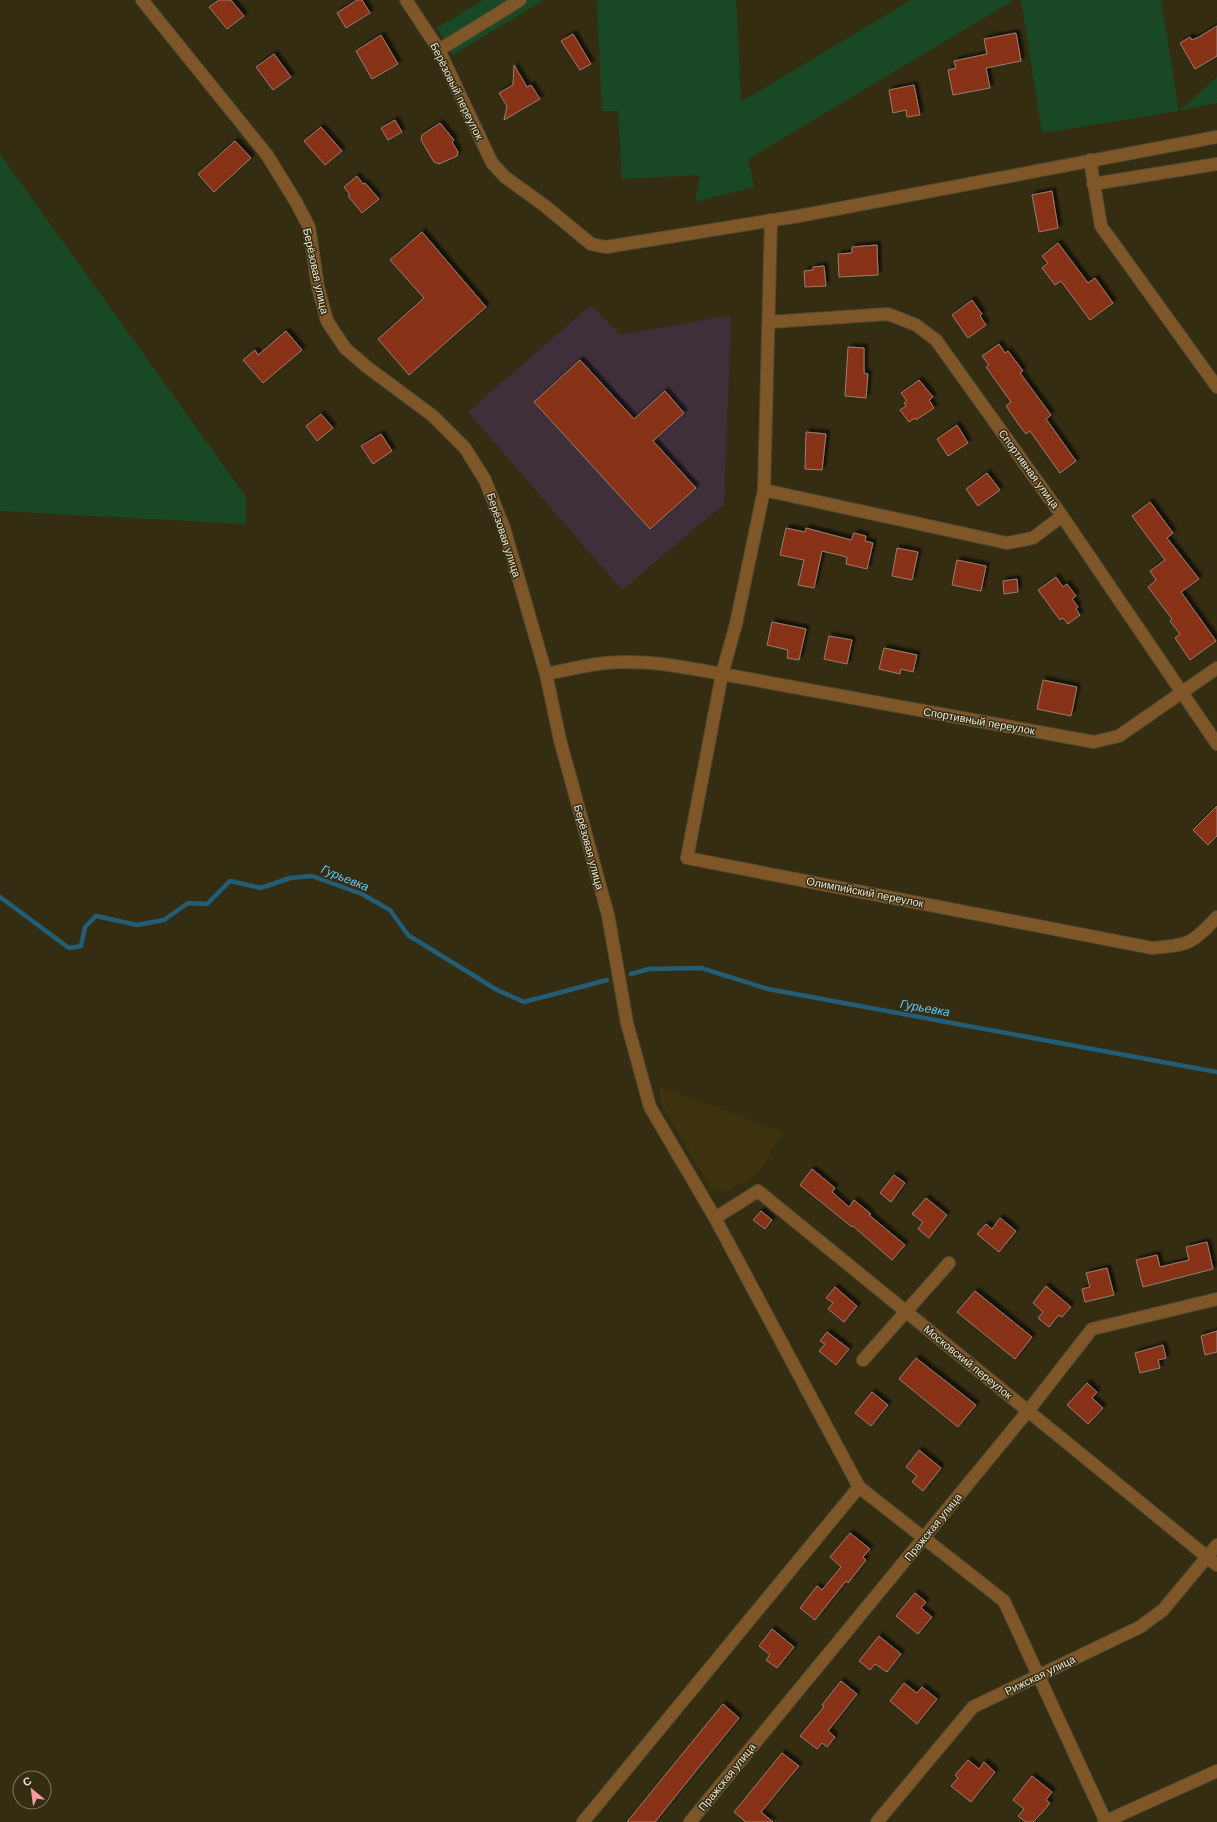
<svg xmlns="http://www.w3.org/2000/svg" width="1217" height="1822" viewBox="0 0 1217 1822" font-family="Helvetica,sans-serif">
<defs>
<filter id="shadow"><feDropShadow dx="3.5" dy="-3.5" stdDeviation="1" flood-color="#0009"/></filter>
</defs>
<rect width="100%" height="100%" fill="#352d12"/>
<polygon fill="#3d330f" points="661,1087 783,1132 759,1173 725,1192 710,1187 662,1105 659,1090"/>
<polygon fill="#3f2f3b" points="591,305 620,335 731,315 724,504 622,590 468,412"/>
<g fill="#194924">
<polygon points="483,0 544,0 453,55 437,28"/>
<polygon points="597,0 736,0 741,102 911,0 1014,0 748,159 754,187 695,202 700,175 622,179 618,111 602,111"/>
<polygon points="1021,0 1161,0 1179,111 1217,77 1217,103 1179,111 1042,133"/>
<polygon points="0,154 246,497 246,524 0,511"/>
</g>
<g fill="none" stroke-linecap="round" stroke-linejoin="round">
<g stroke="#225e77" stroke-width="4.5">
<polyline points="0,897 69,948 81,946 85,927 96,916 137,925 164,920 188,903 207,904 230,881 261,888 290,878 312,876 362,894 390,910 408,935 497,990 524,1002 607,980"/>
<polyline points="631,974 649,969 701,968 768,989 1217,1072"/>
</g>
</g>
<g fill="#873314" stroke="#9c7c71" filter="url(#shadow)">
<polygon points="219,0 231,0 244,16 227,29 209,7"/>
<polygon points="357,0 362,0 370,13 346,28 337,13"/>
<polygon points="1217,26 1217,56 1195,69 1180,43 1190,37 1192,40 1199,37"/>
<polygon points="1016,33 1021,61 986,68 990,88 953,95 948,70 956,68 954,61 987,54 984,39"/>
<polygon points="573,34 591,64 580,70 561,41"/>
<polygon points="381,35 398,64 372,79 356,51"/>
<polygon points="274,54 291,77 273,90 256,67"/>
<polygon points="514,65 527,87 531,85 540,99 504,120 507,106 499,93 513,85"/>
<polygon points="914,85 920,115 907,117 906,110 893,113 889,90"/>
<polygon points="395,120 402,132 388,140 381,128"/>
<polygon points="440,123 454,140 452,142 458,152 457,156 439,164 434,162 421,140 422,135"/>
<polygon points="321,127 342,151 325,165 304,141"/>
<polygon points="235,141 251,158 214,192 198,174"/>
<polygon points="357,176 363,184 365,183 379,199 362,213 348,196 350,195 344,187"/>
<polygon points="1052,191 1058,228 1039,232 1032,195"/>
<polygon points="422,232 486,307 409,375 378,339 424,298 390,260"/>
<polygon points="1058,243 1088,283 1095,278 1113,303 1090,320 1061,281 1055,285 1042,268 1048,263 1042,256"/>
<polygon points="877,245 878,275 839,277 838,254 852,253 852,247"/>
<polygon points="824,266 826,286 805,287 804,271 813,270 813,267"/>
<polygon points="972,300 982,314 980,316 986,325 968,338 952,315"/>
<polygon points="286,331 302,350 263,383 243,360 255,350 258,355"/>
<polygon points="999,344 1005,353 1008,351 1023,371 1020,373 1051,415 1046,419 1076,461 1060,473 1030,431 1026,434 1019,425 1006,406 1011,402 986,367 989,365 982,356"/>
<polygon points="848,347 864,348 864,373 868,374 866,398 845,396"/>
<polygon points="580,360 634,419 665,391 684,413 653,441 696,488 650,529 534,402"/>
<polygon points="919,380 933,397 929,400 934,408 916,420 915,418 909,422 900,410 906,406 904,403 907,401 901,393"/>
<polygon points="321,414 333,428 317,441 306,426"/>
<polygon points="957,425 968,443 948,456 937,439"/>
<polygon points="806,432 826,434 822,470 805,469"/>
<polygon points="381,434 392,451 373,464 361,446"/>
<polygon points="987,473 1000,490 978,506 966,489"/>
<polygon points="1150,502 1173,533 1167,538 1199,579 1181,592 1216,641 1190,660 1175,638 1180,634 1170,621 1172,619 1148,587 1156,580 1150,571 1165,560 1132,516"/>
<polygon points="786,528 805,532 806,528 851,540 854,533 866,536 865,541 873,543 867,569 846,564 847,557 822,551 814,588 798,585 804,560 780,555"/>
<polygon points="897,548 918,552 912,580 892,576"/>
<polygon points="957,560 986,566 981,591 952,585"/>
<polygon points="1056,577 1063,587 1067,584 1076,596 1072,599 1078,607 1076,609 1080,615 1068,624 1063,618 1060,620 1038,590"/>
<polygon points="1017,579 1018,592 1004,594 1003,581"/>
<polygon points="772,622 806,629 799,660 787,658 788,650 767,645"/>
<polygon points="829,636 852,640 847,664 824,659"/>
<polygon points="884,648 917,655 913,672 901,669 900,674 879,669"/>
<polygon points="1043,680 1077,687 1071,716 1037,709"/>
<polygon points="1217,806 1217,836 1208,845 1193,830"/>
<polygon points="812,1169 835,1188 832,1192 849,1207 854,1200 871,1214 869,1215 905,1245 892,1260 853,1226 852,1227 800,1185"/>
<polygon points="894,1175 905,1183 891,1202 880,1193"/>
<polygon points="926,1198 947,1215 929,1238 918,1229 923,1222 912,1214"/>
<polygon points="761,1211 772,1220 765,1229 753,1220"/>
<polygon points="1000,1218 1016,1231 999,1252 977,1234 986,1224 992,1229"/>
<polygon points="1207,1242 1213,1269 1143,1287 1136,1260 1157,1255 1160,1267 1189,1260 1186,1247"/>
<polygon points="1107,1268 1114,1295 1085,1302 1082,1289 1090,1287 1086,1273"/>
<polygon points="1046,1286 1071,1307 1062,1317 1059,1315 1049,1327 1038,1318 1043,1312 1033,1303"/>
<polygon points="835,1287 857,1306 844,1322 828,1309 833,1303 826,1298"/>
<polygon points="975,1291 1032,1337 1015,1359 957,1312"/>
<polygon points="1217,1331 1217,1352 1205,1355 1201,1336"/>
<polygon points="827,1332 849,1349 836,1365 819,1351 825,1344 820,1341"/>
<polygon points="1163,1345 1166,1358 1158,1360 1160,1368 1140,1373 1135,1353"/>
<polygon points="916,1358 976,1405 958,1427 899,1379"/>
<polygon points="1087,1383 1097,1392 1092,1398 1103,1408 1088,1424 1067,1405"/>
<polygon points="872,1392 888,1405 871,1426 855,1413"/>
<polygon points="919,1450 941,1468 923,1491 912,1482 917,1476 906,1467"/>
<polygon points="850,1533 870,1549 863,1557 866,1560 848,1583 846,1581 815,1620 800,1608 817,1586 822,1590 841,1567 830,1557"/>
<polygon points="915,1593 926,1602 921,1608 932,1617 918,1634 896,1616"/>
<polygon points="772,1629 794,1647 777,1668 766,1660 770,1655 759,1646"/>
<polygon points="879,1636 901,1654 887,1672 875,1664 870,1670 859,1661"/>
<polygon points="841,1681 857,1694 828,1731 835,1737 827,1747 822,1743 817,1749 800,1736 824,1707 822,1705"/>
<polygon points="904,1683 917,1693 922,1687 937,1699 917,1724 890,1701"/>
<polygon points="723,1704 739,1718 691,1777 655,1822 627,1822"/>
<polygon points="782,1753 799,1766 761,1812 773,1822 746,1822 734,1812"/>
<polygon points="968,1760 979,1769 984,1762 995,1772 971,1802 951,1786 958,1778 955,1775"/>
<polygon points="1032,1776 1052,1792 1046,1800 1050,1803 1042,1813 1033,1822 1026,1822 1018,1816 1024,1809 1013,1800"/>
</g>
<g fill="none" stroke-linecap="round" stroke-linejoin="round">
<defs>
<g id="minor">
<polyline points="142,0 267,155 296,202 309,227 318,287 327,321 345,348 367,367 433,416 465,448 485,480 504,528 546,674 560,740 608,915 627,1023 650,1107 715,1218 859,1487 1004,1601 1106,1822"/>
<polyline points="406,0 439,50 492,163 505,177 545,206 591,244 606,247 799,216 1217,137"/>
<polyline points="439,50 520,0"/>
<polyline points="1090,160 1101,226 1217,387"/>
<polyline points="1093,184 1217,164"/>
<polyline points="769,322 888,314 916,325 936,340 1062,516 1217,744"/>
<polyline points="764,490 1007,543 1033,538 1062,516"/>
<path d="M1217,668l-98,68 -25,6 -372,-68 -35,184 465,90c37,-3 40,-4 65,-31"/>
<path d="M546,674c20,-4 40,-9 60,-11 39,-4 78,4 116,11l14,-50 28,-134 7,-270"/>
<polyline points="715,1218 758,1191 1217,1565"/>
<polyline points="863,1360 949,1263"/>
<polyline points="583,1822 859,1487"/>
<polyline points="690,1822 1028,1411 1092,1329 1217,1299"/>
<polyline points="877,1822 973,1707 1140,1627 1163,1610 1217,1545"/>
<polyline points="1104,1822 1217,1771"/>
</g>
</defs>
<use href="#minor" stroke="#524b31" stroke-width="14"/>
<use href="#minor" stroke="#7f5628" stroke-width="12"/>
</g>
<g text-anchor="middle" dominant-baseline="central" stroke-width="3" stroke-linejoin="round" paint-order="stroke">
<g font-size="11" fill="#eae6d6" stroke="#352d12">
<text transform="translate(457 91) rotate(64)">Берёзовый переулок</text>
<text transform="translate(316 271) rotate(78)">Берёзовая улица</text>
<text transform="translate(1029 469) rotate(54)">Спортивная улица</text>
<text transform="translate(504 535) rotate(72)">Берёзовая улица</text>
<text transform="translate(979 721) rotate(10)">Спортивный переулок</text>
<text transform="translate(589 847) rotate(75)">Берёзовая улица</text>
<text transform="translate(865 892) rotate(11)">Олимпийский переулок</text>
<text transform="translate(968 1362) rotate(39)">Московский переулок</text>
<text transform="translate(933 1527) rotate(-51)">Пражская улица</text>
<text transform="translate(1040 1675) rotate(-26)">Рижская улица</text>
<text transform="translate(727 1777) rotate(-51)">Пражская улица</text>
</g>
<g font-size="12" font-style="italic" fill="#5dcdfd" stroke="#352d12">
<text transform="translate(345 878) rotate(22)">Гурьевка</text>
<text transform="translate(925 1008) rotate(10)">Гурьевка</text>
</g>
</g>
<g transform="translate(32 1790) rotate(331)"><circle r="19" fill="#352d12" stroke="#7d7760"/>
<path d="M0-3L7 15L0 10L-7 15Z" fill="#f59b9d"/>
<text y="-6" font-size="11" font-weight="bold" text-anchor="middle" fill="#eae6d6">С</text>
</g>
</svg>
